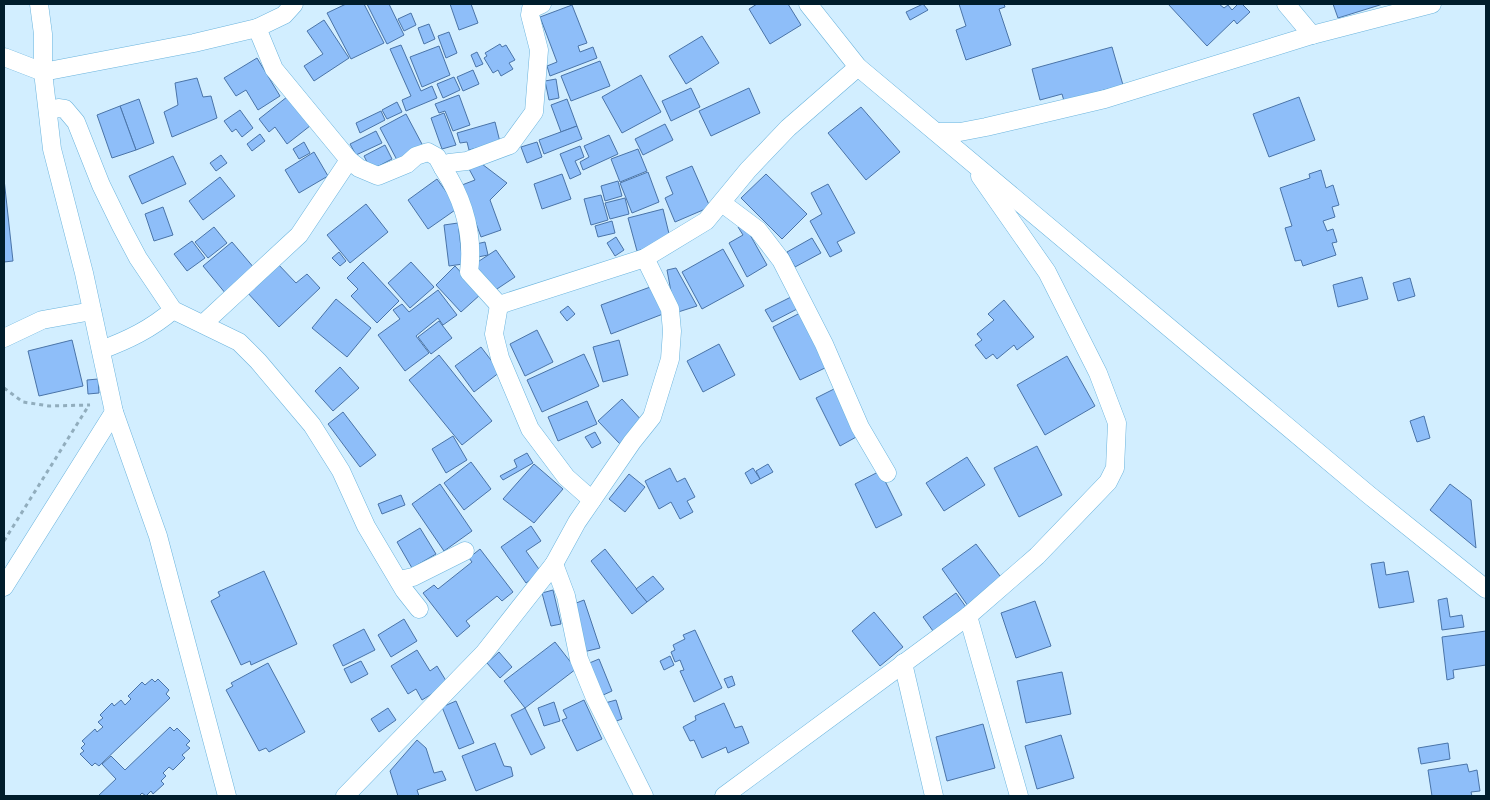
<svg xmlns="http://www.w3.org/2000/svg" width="1490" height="800" viewBox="0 0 1490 800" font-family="Jost,sans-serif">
<rect width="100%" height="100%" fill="#d2eeff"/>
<g fill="#8ebef9" stroke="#4a74a8">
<polygon points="346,4 364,4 384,43 351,59 327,13"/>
<polygon points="367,4 389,4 404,35 387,44"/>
<polygon points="450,4 471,4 478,23 459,30"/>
<polygon points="757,4 788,4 801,25 770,44 749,9"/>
<polygon points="923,4 928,10 910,20 906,12"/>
<polygon points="959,4 1004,4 1005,7 999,9 1011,45 966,60 956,30 966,26"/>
<polygon points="1168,4 1219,4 1224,8 1228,5 1232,10 1238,4 1242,4 1250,12 1237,24 1234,20 1207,46"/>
<polygon points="1333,4 1383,4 1338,18"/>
<polygon points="572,5 587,43 578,46 580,52 593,47 597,58 550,76 547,66 557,62 540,17"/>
<polygon points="411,13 416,25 404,31 398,19"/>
<polygon points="324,20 349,58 314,81 304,66 323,54 307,31"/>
<polygon points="429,24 435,39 424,44 418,28"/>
<polygon points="449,32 457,53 446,58 438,36"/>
<polygon points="702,36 719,63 686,84 669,56"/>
<polygon points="500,44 502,47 506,45 515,60 509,63 513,69 501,76 498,70 493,73 484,58 487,56 485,53"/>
<polygon points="401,45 421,91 432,86 437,98 406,111 402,100 411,96 390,49"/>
<polygon points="439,46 450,75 422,87 410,57"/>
<polygon points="1112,47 1123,85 1064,101 1062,94 1040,100 1032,69"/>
<polygon points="477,52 483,64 476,67 471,55"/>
<polygon points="257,58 280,96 258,110 246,90 236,96 224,78"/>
<polygon points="600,61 610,86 571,101 561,76"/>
<polygon points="473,70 479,84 463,91 457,77"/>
<polygon points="641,75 661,112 622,133 602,97"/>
<polygon points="454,77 460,90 443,98 437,84"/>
<polygon points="197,78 203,97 211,96 217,118 172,137 164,112 178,105 175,83"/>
<polygon points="556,79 559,98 549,100 545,81"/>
<polygon points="691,88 700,107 671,121 662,101"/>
<polygon points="749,88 760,113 711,136 699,111"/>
<polygon points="292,93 315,122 287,144 275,127 269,132 259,119"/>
<polygon points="459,95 470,125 453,131 445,111 439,113 435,104"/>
<polygon points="1299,97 1315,140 1269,157 1253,114"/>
<polygon points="139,99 154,143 136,150 120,106"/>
<polygon points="567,99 577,126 561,132 551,105"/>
<polygon points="397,102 402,112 387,119 382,110"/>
<polygon points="120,106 136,150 112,158 97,115"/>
<polygon points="861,107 900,152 866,180 828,133"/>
<polygon points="240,110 253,128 242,137 236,129 232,132 224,121"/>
<polygon points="381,111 385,120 360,133 356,123"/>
<polygon points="444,113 456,145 442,149 431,118"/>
<polygon points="406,114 423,146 397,160 380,128"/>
<polygon points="495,122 500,142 469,150 467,142 460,143 457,133"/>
<polygon points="665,124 673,140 643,155 635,139"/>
<polygon points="577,126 582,139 544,154 539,140"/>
<polygon points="376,131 382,143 356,155 350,144"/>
<polygon points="260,134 265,141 252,151 247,144"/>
<polygon points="609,135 618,154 583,170 580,162 589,157 584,146"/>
<polygon points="304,142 310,153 299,159 293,149"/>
<polygon points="537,142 542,157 527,163 521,147"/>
<polygon points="385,145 392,159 371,170 364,156"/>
<polygon points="580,146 584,157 575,161 581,174 570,179 560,154"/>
<polygon points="638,149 647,171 620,182 611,159"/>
<polygon points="314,152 328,176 299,193 285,170"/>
<polygon points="221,155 227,163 216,171 210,163"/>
<polygon points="173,156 186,184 142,204 129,176"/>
<polygon points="478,161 507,183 490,200 501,230 481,237 462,185 475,180 469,169"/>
<polygon points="692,166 710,207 675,222 665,198 673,194 666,177"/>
<polygon points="1321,170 1326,188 1333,185 1339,205 1332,207 1335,217 1323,221 1327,231 1333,229 1337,242 1332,243 1336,255 1303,266 1301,260 1295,261 1285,228 1292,226 1280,188 1310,178 1309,174"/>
<polygon points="648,172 659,202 632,213 620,183"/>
<polygon points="562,174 571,199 542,209 534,184"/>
<polygon points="766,174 807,214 782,239 741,198"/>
<polygon points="220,177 235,196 203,220 189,201"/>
<polygon points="4,179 13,261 4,262"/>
<polygon points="437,179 458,208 428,229 408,200"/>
<polygon points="618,181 622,196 605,201 601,186"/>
<polygon points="828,184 855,233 837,242 842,251 830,257 810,221 822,214 811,193"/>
<polygon points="601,195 608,220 591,225 584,199"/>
<polygon points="625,198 629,214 610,219 605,203"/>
<polygon points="366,204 388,232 350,263 327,235"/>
<polygon points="163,207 173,235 154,241 145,214"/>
<polygon points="663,209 671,242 637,251 628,218"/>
<polygon points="612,221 615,233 598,237 595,226"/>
<polygon points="458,223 463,264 449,266 444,225"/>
<polygon points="744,224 767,265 747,277 729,243 743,235 738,227"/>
<polygon points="214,227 227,243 208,258 195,242"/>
<polygon points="616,237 624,250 615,256 607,243"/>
<polygon points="812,238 821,253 795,267 787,252"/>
<polygon points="192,241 205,258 187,271 174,254"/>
<polygon points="232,242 255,269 226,294 203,266"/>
<polygon points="485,242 488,255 478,257 476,244"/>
<polygon points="723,249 744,286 702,309 682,272"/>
<polygon points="496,250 515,277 491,293 473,265"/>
<polygon points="339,252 346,261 340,266 332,258"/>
<polygon points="363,262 399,301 377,323 351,296 358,289 347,278"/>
<polygon points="411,262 434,287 410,308 388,283"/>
<polygon points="277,263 296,283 307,274 320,288 279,327 246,291"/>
<polygon points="455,266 481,294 461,312 436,285"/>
<polygon points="676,268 697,306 675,313 667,270"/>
<polygon points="1362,277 1368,299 1338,307 1333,285"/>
<polygon points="1410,278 1415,296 1398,301 1393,283"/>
<polygon points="653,286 663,314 611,334 601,305"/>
<polygon points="438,290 457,315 443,325 438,318 416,336 429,353 405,371 378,335 400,319 393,310 402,304 409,312"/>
<polygon points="793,296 799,308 772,322 765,310"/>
<polygon points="336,299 371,328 347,357 312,328"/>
<polygon points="1004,300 1034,337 1017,350 1014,345 997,359 993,354 986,359 975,345 982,340 977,334 994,320 988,314"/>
<polygon points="568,306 575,314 567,321 560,312"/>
<polygon points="800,313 827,367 800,380 773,327"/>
<polygon points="439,321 452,338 431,354 418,337"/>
<polygon points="537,330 553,362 525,376 510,344"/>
<polygon points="72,340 83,386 39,396 28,351"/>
<polygon points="619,340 628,375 603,382 593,347"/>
<polygon points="719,344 735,375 703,392 687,361"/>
<polygon points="481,347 500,372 474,392 455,366"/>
<polygon points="584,354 599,386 542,412 527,380"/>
<polygon points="439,355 492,421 462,445 409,380"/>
<polygon points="1067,356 1095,406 1045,435 1017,385"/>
<polygon points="340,367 359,388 333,411 315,391"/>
<polygon points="98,379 99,393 88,394 87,380"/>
<polygon points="834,389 858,436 840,446 816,398"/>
<polygon points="622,399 644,423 620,444 598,421"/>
<polygon points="587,401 597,424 558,441 548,417"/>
<polygon points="343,412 376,455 360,467 328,424"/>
<polygon points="1424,416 1430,438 1417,442 1410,421"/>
<polygon points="595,432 601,443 592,448 585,437"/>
<polygon points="453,436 467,460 446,473 432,449"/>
<polygon points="1037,446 1062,495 1019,517 994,468"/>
<polygon points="527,453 533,463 503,480 500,476 517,467 514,460"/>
<polygon points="967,457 985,485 944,511 926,483"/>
<polygon points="471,462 491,489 464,510 444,483"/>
<polygon points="534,464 563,489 534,523 503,499"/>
<polygon points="768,464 773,472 760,479 756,471"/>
<polygon points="670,468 677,482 685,478 695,497 687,501 693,512 680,519 671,502 659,509 645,481"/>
<polygon points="753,468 760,479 751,484 745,473"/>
<polygon points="880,471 902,515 876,528 855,484"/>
<polygon points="629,474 645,487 625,512 609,499"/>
<polygon points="440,484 472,531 444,551 412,504"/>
<polygon points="1450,484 1471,500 1476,548 1430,510"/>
<polygon points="401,495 405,505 382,514 378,504"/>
<polygon points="531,526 541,541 526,551 541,572 526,583 501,547"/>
<polygon points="420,528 436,554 412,568 397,542"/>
<polygon points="976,544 1003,580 968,606 942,569"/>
<polygon points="480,549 513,592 502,601 497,596 466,621 470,626 457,637 423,593 434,585 438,589 472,562 469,558"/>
<polygon points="605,549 647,602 632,614 591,561"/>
<polygon points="1384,562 1386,575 1408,571 1414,602 1379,608 1371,564"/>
<polygon points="264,571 297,644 251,665 250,661 241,665 211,601 220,596 218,592"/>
<polygon points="653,576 664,589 647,602 636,589"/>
<polygon points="553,590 561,624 551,626 542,593"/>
<polygon points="956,593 966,607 933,631 923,617"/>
<polygon points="1447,598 1450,617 1462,615 1464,627 1442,630 1438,600"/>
<polygon points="584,600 600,648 579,653 571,605"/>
<polygon points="1035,601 1051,646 1016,658 1001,613"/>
<polygon points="874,612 903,647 880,666 852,631"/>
<polygon points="404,619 417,641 391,657 378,635"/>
<polygon points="364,629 375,650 343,666 333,645"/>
<polygon points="695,630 722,688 694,702 680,671 684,670 680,660 675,662 671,652 675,650 673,645 685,639 683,635"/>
<polygon points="1486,631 1486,665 1453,670 1454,678 1447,680 1442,637"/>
<polygon points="555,642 576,669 525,708 504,681"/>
<polygon points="417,650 430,671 437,666 448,684 422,700 416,689 408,694 391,666"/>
<polygon points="499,652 512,667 500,678 487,663"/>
<polygon points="670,656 674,665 664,670 660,661"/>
<polygon points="599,659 612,691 601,696 587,664"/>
<polygon points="361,661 368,674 351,683 344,669"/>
<polygon points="268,663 305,732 269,752 266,748 259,751 226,690 233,686 231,683"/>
<polygon points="1062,672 1071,714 1026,723 1017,681"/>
<polygon points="732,676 735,685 728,688 724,679"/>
<polygon points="152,679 155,682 158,679 169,690 166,694 170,698 99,766 95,763 92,766 80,754 84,751 81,748 85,744 82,741 95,729 97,732 103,727 98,722 103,718 100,715 112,703 114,706 121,700 125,705 131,699 128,696 142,682 145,685"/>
<polygon points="584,700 602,739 577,751 562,720 567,718 563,710"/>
<polygon points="616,700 622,719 611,723 605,703"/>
<polygon points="456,701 474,743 459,749 442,707"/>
<polygon points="554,702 560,721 544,726 538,708"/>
<polygon points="724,703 735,728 742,726 749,743 728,753 726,747 702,758 694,740 690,741 683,727 696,720 695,716"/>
<polygon points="388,708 396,720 379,732 371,719"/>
<polygon points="525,708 545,748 531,755 511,715"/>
<polygon points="983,724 995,768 947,781 936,737"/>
<polygon points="170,727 174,731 177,728 190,741 186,745 190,748 182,755 185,758 173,770 169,767 163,773 166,776 161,781 164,784 153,794 151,791 146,796 142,793 139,796 98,796 116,779 102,764 111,756 125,770"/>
<polygon points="1061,735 1074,778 1037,789 1025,746"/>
<polygon points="417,740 426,748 434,773 442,771 446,780 417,790 419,796 398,796 390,771"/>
<polygon points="495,743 504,766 511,767 513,776 476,791 462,756"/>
<polygon points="1448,743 1450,759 1421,764 1418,748"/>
<polygon points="1467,764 1469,772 1477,770 1480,791 1471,792 1472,796 1432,796 1428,770"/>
</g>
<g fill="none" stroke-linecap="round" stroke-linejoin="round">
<defs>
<g id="minor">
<polyline points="39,4 43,34 43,72 52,149 84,273 114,412 158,536 227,796"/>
<polyline points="808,4 858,67 1369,495 1486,589"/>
<polyline points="1286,4 1312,35"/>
<polyline points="257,28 274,69 349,160 359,168 378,176 407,164 416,156 428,152 437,157 443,168 449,163 467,161 510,145 534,112 539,50 530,15 531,9 542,4"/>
<polyline points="4,57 43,72 194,43 257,28 284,15 294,4"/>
<polyline points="48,111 58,108 65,109 76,122 101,185 121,226 138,258 173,310 239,342 258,361 312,425 341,471 366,526 404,590 419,609"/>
<polyline points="937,132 960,132 986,127 1105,99 1312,35 1432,4"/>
<path d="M443,168c21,32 31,66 26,104l30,33"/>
<polyline points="722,203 758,230 781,260 824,344 860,427 887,473"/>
<polyline points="499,305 645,258 706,221 748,170 788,128 858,67"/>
<polyline points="499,305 494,334 500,358 530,429 566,477 592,500"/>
<polyline points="203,324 299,235 349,160"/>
<polyline points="4,338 42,320 92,311"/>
<path d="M101,350c27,-10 50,-21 72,-40"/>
<polyline points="554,564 566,596 579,659 595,698 644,796"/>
<polyline points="399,580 413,577 465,551"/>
<polyline points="4,587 114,412"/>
<polyline points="968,616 1019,796"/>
<polyline points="903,663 934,796"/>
<polyline points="345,796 484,653 554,564 577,522 632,442 652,417 670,359 672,331 670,309 645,258"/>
<polyline points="724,796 968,616 1037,556 1108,482 1115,468 1117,423 1098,373 1047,272 980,176"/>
</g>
</defs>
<use href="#minor" stroke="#6bb4dd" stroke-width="19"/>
<g stroke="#91adbd" stroke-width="3" stroke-dasharray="4 4" stroke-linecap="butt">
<polyline points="4,388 23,402 49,406 90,405"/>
<polyline points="4,541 89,405"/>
</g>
<use href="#minor" stroke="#fff" stroke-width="18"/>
</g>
<rect width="1490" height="800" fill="none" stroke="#001d2c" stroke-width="10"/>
</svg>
